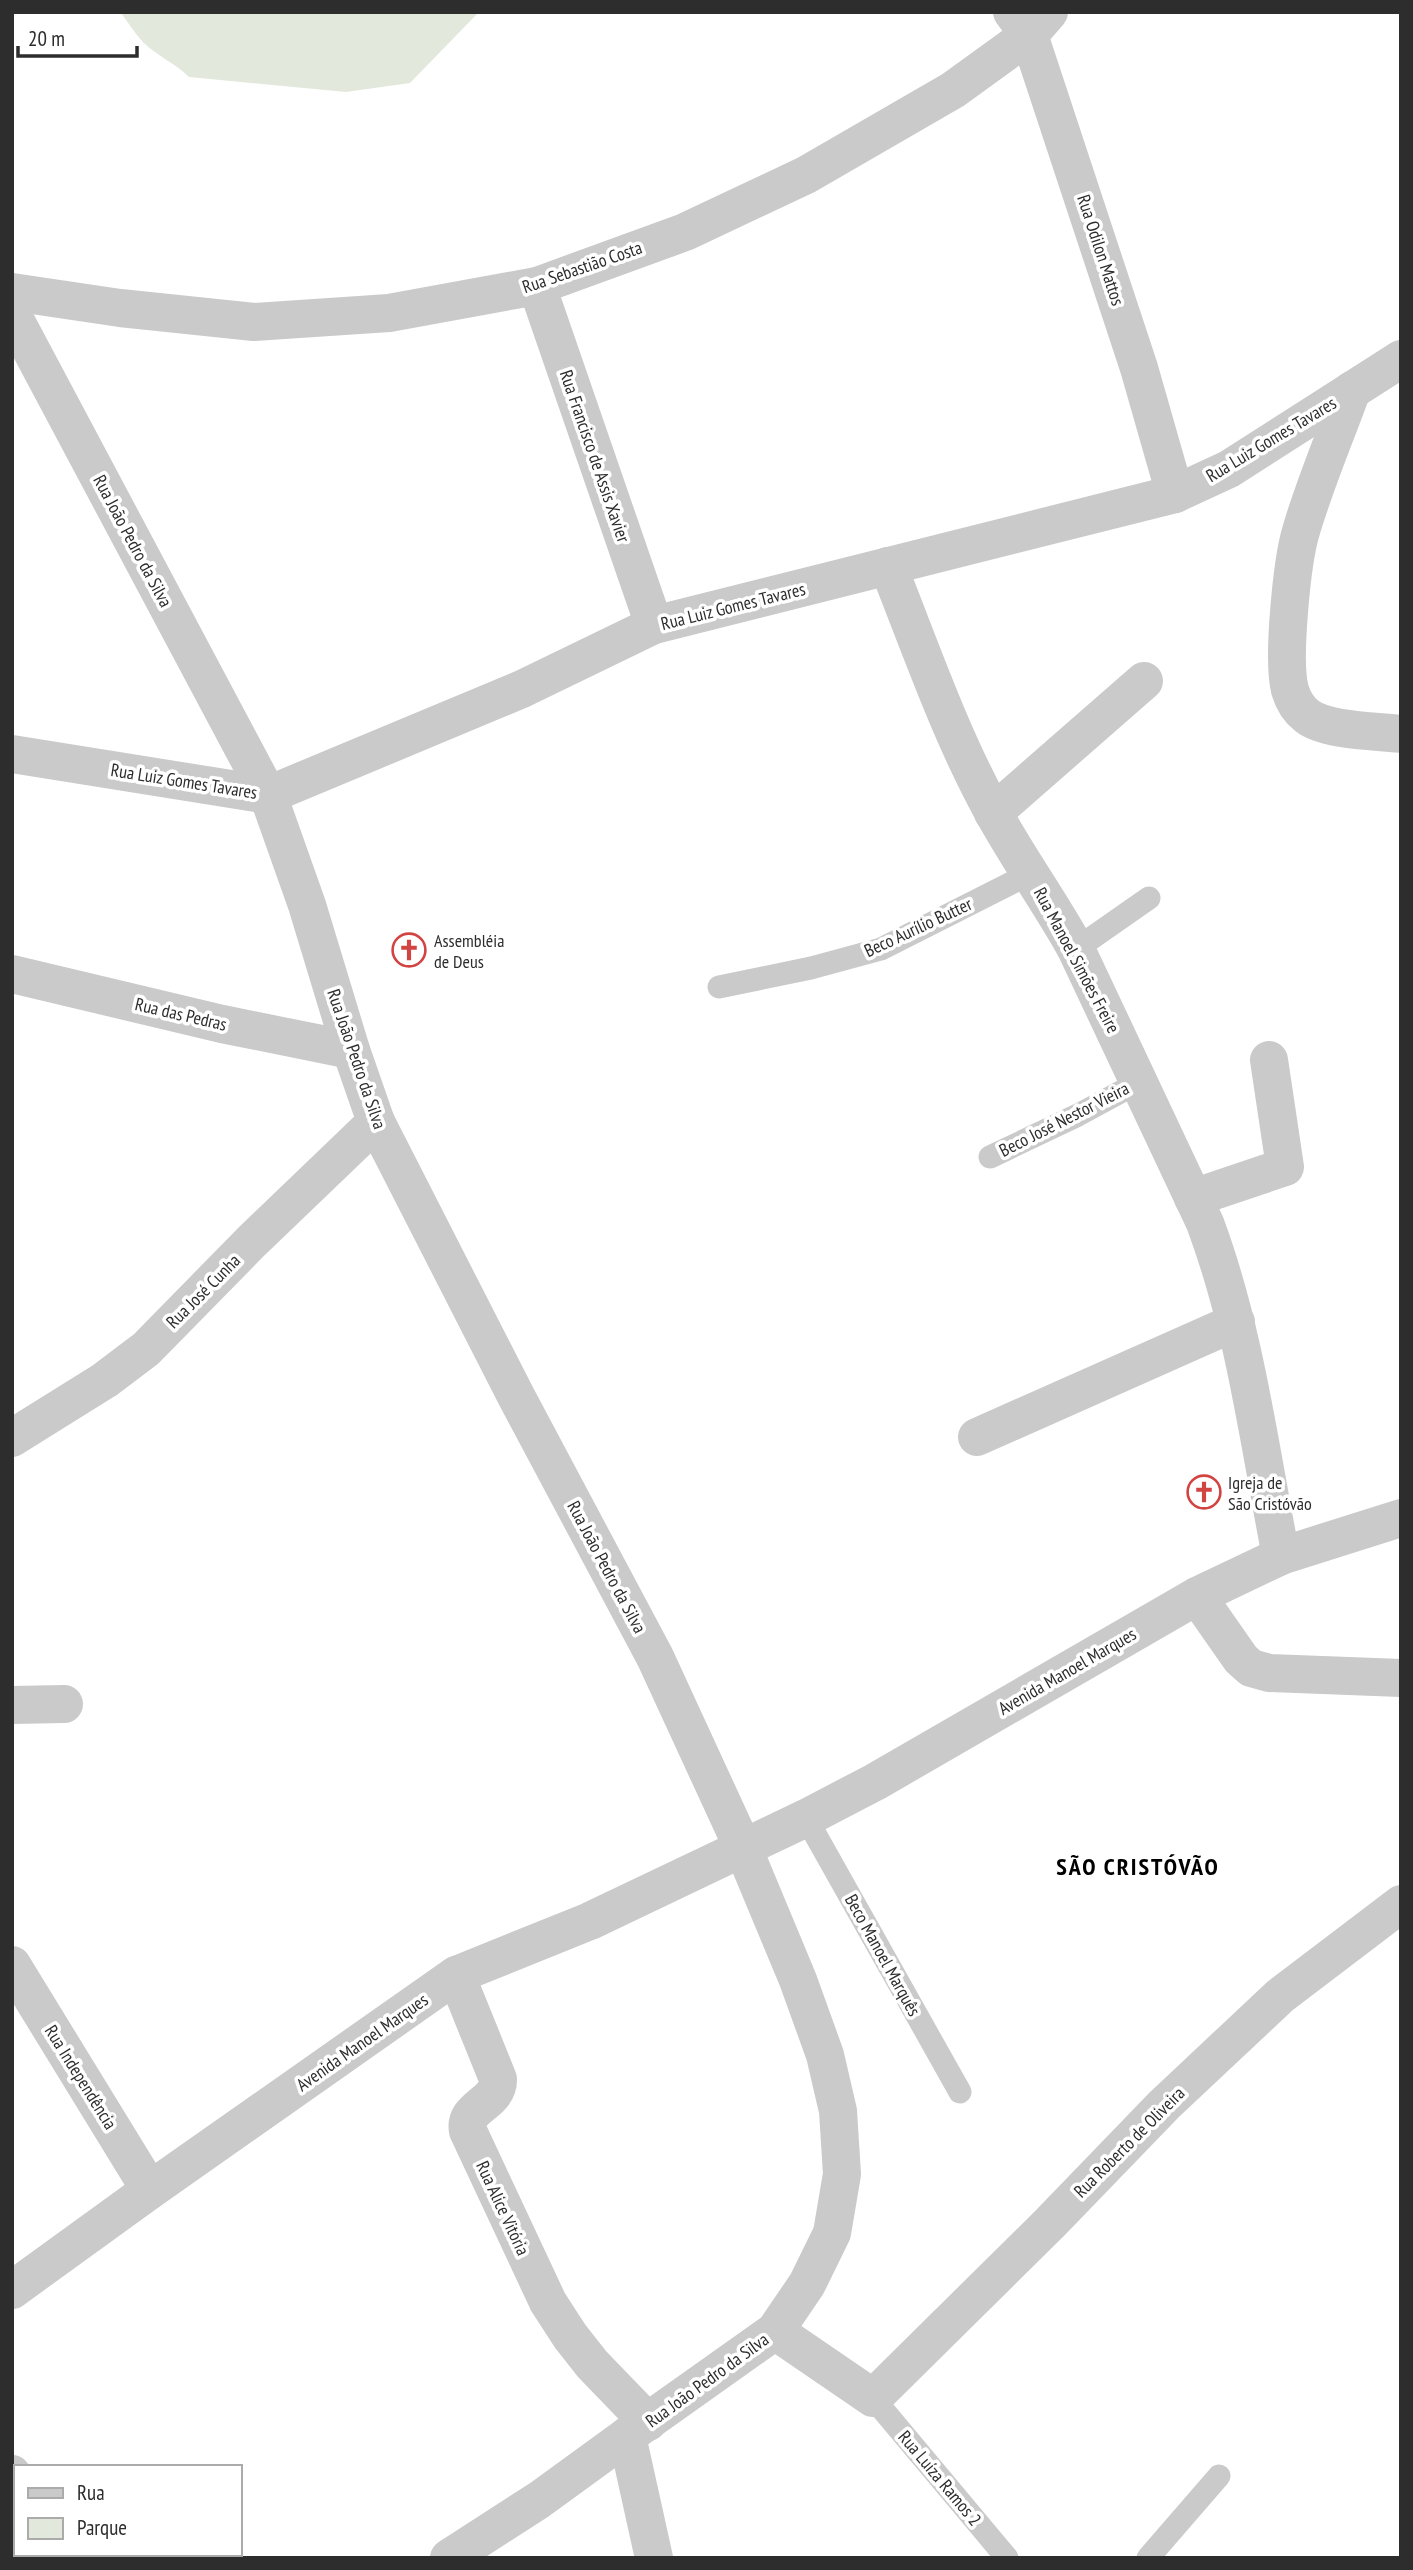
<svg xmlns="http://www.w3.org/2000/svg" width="1413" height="2570" viewBox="0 0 1413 2570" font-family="'PT Sans Narrow',sans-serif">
<rect width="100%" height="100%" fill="#fff"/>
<path fill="#e2e9dc" d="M120,12h359l-69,71 -64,9 -157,-15c-11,-12 -32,-21 -45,-34 -9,-9 -16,-21 -24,-31z"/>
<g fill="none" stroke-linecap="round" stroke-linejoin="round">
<g stroke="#cacaca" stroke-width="23">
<polyline points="1076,949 1149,898"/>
<polyline points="719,987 811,968 881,949 1031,873"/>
<polyline points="990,1157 1078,1115 1139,1082"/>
<polyline points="806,1818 960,2092"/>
<polyline points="873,2398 1007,2558"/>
<polyline points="1148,2558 1219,2476"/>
</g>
<g stroke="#cacaca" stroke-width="38">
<polyline points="1012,12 1029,35 1139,368 1175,494"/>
<polyline points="537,286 654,625"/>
<polyline points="12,292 120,308 254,322 389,313 537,286 685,232 806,175 953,90 1029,35 1049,12"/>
<polyline points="12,314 268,795 307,905 351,1050 376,1122 516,1396 655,1657 743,1848 798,1980 825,2055 838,2111 842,2174 832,2233 807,2284 775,2331 627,2436 654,2558"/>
<path d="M1352,390c-17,47 -37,93 -51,141 -9,30 -19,129 -11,159 3,10 9,20 17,26 19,15 69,15 94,18"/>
<path d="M888,566c33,83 62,168 105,246 25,46 57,90 83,137l129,274c40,107 54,221 76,333"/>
<polyline points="12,754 268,795 522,689 654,625 1175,494 1229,469 1401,359"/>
<polyline points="993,813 1144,681"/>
<polyline points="12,974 222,1024 351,1050"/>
<polyline points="1193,1198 1285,1167 1269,1060"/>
<polyline points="977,1437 1236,1322"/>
<polyline points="12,1438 105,1380 146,1349 252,1241 376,1122"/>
<polyline points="1197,1596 1241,1659 1251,1668 1269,1673 1401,1678"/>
<polyline points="12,1705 64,1704"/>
<polyline points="12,1965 150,2190"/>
<path d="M456,1975l42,104c1,25 -35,27 -30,52l80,171 22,34 22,28 56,58"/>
<polyline points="12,2290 150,2190 456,1975 590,1921 806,1818 875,1782 1197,1596 1281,1556 1401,1518"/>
<polyline points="775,2331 873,2398 1050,2223 1164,2105 1230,2043 1280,1996 1401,1904"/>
<polyline points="12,2474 16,2479"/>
<polyline points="71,2554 74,2558"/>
<polyline points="449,2558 539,2500 627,2436"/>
</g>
</g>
<defs>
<symbol id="church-ring" viewBox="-11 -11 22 22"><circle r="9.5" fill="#fff" stroke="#d14442" stroke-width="1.5"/><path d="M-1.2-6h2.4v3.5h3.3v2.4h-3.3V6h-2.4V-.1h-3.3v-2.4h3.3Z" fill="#d14442"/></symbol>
</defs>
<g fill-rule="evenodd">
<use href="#church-ring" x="390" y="931" width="38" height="38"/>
<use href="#church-ring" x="1185" y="1473" width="38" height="38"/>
</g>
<g text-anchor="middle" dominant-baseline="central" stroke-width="7" stroke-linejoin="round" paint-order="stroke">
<g font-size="18" fill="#2d2d2d" stroke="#fff">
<text transform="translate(1101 250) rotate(72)">Rua Odilon Mattos</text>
<text transform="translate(582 267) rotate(-19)">Rua Sebastião Costa</text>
<text transform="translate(1271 439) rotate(-31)">Rua Luiz Gomes Tavares</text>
<text transform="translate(595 456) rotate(71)">Rua Francisco de Assis Xavier</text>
<text transform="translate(133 541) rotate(62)">Rua João Pedro da Silva</text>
<text transform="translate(733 606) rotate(-14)">Rua Luiz Gomes Tavares</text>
<text transform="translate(184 781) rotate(9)">Rua Luiz Gomes Tavares</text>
<text transform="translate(918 927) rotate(-25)">Beco Aurílio Butter</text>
<text transform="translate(1077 960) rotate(62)">Rua Manoel Simões Freire</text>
<text transform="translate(181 1014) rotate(13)">Rua das Pedras</text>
<text transform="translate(357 1059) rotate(71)">Rua João Pedro da Silva</text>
<text transform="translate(1064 1119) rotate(-27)">Beco José Nestor Vieira</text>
<text transform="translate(203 1291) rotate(-45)">Rua José Cunha</text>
<text transform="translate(607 1567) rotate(62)">Rua João Pedro da Silva</text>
<text transform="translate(1067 1671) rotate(-30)">Avenida Manoel Marques</text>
<text transform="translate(883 1955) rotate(61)">Beco Manoel Marquês</text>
<text transform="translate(362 2042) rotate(-35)">Avenida Manoel Marques</text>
<text transform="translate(81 2077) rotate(58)">Rua Independência</text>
<text transform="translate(1129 2142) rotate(-45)">Rua Roberto de Oliveira</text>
<text transform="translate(503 2208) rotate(65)">Rua Alice Vitória</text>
<text transform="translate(707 2380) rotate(-36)">Rua João Pedro da Silva</text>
<text transform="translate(940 2478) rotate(50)">Rua Luíza Ramos 2</text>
</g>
<g font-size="18" fill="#2d2d2d" stroke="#fff" text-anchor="start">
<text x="434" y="940">Assembléia<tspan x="434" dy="21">de Deus</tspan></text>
<text x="1228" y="1482">Igreja de<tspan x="1228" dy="21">São Cristóvão</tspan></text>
</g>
<g font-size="24" font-weight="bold" letter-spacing="2" fill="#000" stroke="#fff">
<text x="1138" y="1866">SÃO CRISTÓVÃO</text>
</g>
</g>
<rect width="1413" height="2570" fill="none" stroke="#2d2d2d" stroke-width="28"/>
<rect x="14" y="2465" width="228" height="91" fill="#ffffff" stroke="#ababab" stroke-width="2"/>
<rect x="28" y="2488" width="35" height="10" fill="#cacaca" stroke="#ababab" stroke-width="2"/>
<text x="77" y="2500" font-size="21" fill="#2d2d2d">Rua</text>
<rect x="28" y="2518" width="35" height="21" fill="#e2e9dc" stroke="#ababab" stroke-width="2"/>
<text x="77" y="2535" font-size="21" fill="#2d2d2d">Parque</text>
<path d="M18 46v10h119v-10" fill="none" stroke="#2d2d2d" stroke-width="3.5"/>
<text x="28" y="46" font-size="21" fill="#2d2d2d" stroke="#ffffff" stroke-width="5" paint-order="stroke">20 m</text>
</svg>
